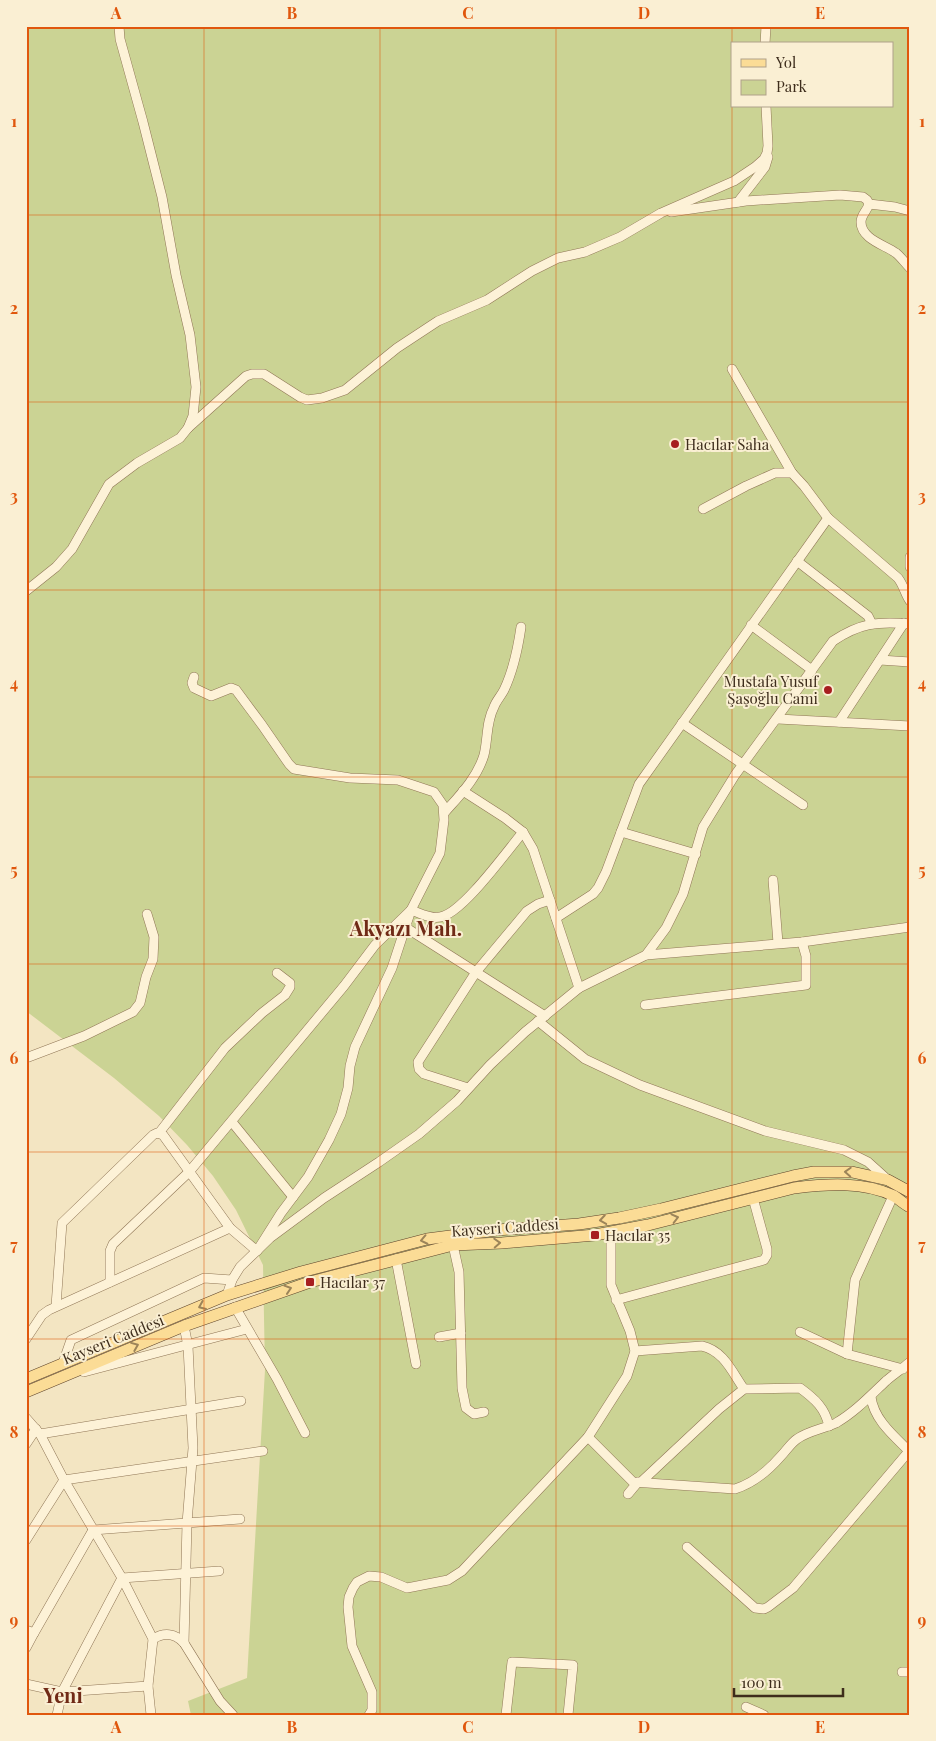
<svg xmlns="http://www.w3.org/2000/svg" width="936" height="1741" viewBox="0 0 936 1741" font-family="'Playfair Display',serif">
<rect width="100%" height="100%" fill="#f3e5c2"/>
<path fill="#cbd394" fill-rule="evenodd" d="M26,26h884v1689h-719l-3,-14 59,-23 18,-308 -2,-105 -27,-55 -23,-34 -26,-31 -28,-29 -45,-38 -88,-67zM732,44h160v62h-160z"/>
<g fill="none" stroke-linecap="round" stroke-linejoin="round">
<defs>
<g id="minor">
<polyline points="765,44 766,26"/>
<polyline points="738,202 765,167 768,157"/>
<polyline points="869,204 895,207 910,211"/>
<path d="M671,212l75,-11 94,-6 23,2 4,3 2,4c-2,7 -8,11 -8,18 0,17 24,23 35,31 5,4 9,10 14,15"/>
<polyline points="732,369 792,473"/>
<polyline points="188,428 246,376 252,374 264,374 300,397 307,400 322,398 345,390 397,348 438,321 487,300 532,271 558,258 585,252 620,237 661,213 734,181 755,167 764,159 767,153 768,146 766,106"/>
<path d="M703,509l43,-23 29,-13h17l12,13 24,32 70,60c6,8 7,16 12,23"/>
<polyline points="910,557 910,567"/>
<polyline points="797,561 868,616 872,624"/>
<polyline points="26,591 56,567 72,549 109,484 137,463 180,438 188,428 193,416 196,387 190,335 176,275 162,197 143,122 120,39 119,26"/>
<polyline points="751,625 812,670"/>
<polyline points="880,660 910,662"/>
<polyline points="778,719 910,726"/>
<polyline points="839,722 904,623"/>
<polyline points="682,723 803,805"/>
<polyline points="463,791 505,818 523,832 533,849 579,988"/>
<path d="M445,812c15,-17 32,-34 39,-57 4,-16 2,-33 10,-48 2,-6 7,-11 10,-17 9,-19 14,-42 17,-63"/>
<polyline points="621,832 696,854"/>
<polyline points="773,880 778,943"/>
<polyline points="556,918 593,894 598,888 606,872 639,784 828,518"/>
<polyline points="405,927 545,1016"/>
<path d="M646,955l20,-27 17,-34 20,-67 32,-52 98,-134c27,-18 45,-20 77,-17"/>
<polyline points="645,1005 806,985 806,956 802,942"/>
<polyline points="538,1021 585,1059 640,1085 765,1131 844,1150 868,1162 888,1180"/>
<polyline points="26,1058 84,1036 133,1012 140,1003 146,977 153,959 154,937 147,914"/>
<polyline points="468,1088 424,1074 419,1069 418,1062 476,972 527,911 538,904 550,900"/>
<polyline points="232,1122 293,1197"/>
<polyline points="159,1133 225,1048 262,1013 285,995 290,987 290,983 277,973"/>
<polyline points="893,1196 855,1280 847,1354 903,1369"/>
<polyline points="453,1245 459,1272 462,1388 466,1408 474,1414 484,1412"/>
<polyline points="396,1259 416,1364"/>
<path d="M110,1282v-31l3,-7 76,-72 155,-186 31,-41 36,-35c9,3 19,9 29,7 22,-3 67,-66 83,-85"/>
<polyline points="227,1295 232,1280 240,1267 270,1238 324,1198 379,1162 419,1134 457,1101 490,1065 525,1032 579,988 646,955 802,942 910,927"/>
<polyline points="616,1300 764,1260 767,1255 767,1249 753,1198"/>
<polyline points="56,1306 62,1223 153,1135 157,1133 163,1135 230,1228 257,1251 281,1213 308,1177 329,1140 341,1114 348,1088 350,1066 355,1047 392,968 411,910 440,853 444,820 443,805 434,792 398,780 350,778 294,769 289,764 262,725 236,690 231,688 211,696 194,688 192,683 194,677"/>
<polyline points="235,1307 277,1379 305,1433"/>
<polyline points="184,1326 188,1346 193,1448 187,1523 184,1643"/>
<polyline points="800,1332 847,1354"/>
<polyline points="439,1337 461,1333"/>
<polyline points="26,1339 42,1315 49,1310 230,1228"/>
<path d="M635,1351l67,-5c22,5 30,26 42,43"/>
<polyline points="63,1363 71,1340 204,1278 232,1280"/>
<polyline points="84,1372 247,1329"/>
<path d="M871,1397c3,23 23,39 39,55"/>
<polyline points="26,1418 40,1434 64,1480 122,1578 153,1639 148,1686 151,1715"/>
<polyline points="40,1434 241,1401"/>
<path d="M588,1437l45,45 102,7c19,-6 33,-18 46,-33 5,-5 10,-13 16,-17 11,-8 26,-10 39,-16 19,-11 34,-27 50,-42 8,-7 16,-12 24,-19"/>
<polyline points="26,1444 36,1429"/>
<path d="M641,1482l78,-73 25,-20 56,-1c15,11 25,20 29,38"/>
<polyline points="628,1494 638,1482"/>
<polyline points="26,1540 64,1480 263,1451"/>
<polyline points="687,1547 755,1608 764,1609 768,1607 793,1588 910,1450"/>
<polyline points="122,1578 219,1571"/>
<polyline points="26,1630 34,1633 93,1530 240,1519"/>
<path d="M153,1639c11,-7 22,-6 31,4l36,58 13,14"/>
<polyline points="26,1648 34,1633"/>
<polyline points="902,1672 910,1672"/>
<polyline points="26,1684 62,1692 148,1686"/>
<polyline points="746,1707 764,1715"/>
<polyline points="57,1715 62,1692 122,1578"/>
<polyline points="369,1715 372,1710 372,1692 352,1646 348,1607 349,1597 353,1588 357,1582 369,1576 381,1577 407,1588 448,1580 462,1571 588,1437 627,1376 635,1351 630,1331 611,1285 611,1232"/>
<polyline points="506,1715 512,1662 573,1665 568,1715"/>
</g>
<g id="major">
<polyline points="26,1379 227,1295 301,1272 427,1239 497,1230 579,1224 619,1218 661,1209 793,1176 814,1172 852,1172 888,1180 910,1192"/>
<path d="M26,1392l158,-66 126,-44 143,-37 49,-2 93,-8 53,-10 146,-37c31,-4 70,-7 100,8 5,3 10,8 16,11"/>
</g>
</defs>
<use href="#minor" stroke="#907656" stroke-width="10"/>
<use href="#major" stroke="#5d432b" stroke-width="12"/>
<use href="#minor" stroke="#fdf2d7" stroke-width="9"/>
<use href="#major" stroke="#fbdc96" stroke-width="11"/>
</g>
<defs><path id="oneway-chevron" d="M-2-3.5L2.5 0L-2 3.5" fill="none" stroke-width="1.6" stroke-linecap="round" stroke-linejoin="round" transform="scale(1.25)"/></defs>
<g stroke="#9c8459">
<use href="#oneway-chevron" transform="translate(848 1172) rotate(-177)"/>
<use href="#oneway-chevron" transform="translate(675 1218) rotate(-14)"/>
<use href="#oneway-chevron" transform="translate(603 1220) rotate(171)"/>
<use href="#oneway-chevron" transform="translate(424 1240) rotate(168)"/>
<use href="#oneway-chevron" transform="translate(497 1243) rotate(-3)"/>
<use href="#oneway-chevron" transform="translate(288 1289) rotate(-18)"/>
<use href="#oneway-chevron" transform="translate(202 1306) rotate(157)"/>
<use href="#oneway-chevron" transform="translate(135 1346) rotate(-22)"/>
</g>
<path fill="none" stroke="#e0570d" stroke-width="1" stroke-opacity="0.55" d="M204,26v1689M380,26v1689M556,26v1689M732,26v18M732,106v1609M26,215h884M26,402h884M26,590h884M26,777h884M26,964h884M26,1152h884M26,1339h884M26,1526h884"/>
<g fill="#a71f1f" stroke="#faefd3" stroke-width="2">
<circle cx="675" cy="444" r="5"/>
<circle cx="828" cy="690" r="5"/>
<rect x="590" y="1230" width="10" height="10" rx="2.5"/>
<rect x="305" y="1277" width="10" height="10" rx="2.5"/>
</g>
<g text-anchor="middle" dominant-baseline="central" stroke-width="4" stroke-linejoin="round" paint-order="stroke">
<g font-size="15" fill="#3e2d1c" stroke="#faefd3" text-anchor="start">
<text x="685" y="444">Hacılar Saha</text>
<text x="818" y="681" text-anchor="end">Mustafa Yusuf<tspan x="818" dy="17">Şaşoğlu Cami</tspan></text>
<text x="605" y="1235">Hacılar 35</text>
<text x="320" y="1282">Hacılar 37</text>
</g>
<g font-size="15" fill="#3e2d1c" stroke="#faefd3">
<text transform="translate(505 1227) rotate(-4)">Kayseri Caddesi</text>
<text transform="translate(113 1339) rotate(-22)">Kayseri Caddesi</text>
</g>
<g font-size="20" font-weight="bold" fill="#702a16" stroke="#faefd3">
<text x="406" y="927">Akyazı Mah.</text>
<text x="63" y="1694">Yeni</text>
</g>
</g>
<rect width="936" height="1741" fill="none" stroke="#faefd3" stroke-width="55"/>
<rect x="731" y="42" width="162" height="65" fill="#faefd3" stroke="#afa18a"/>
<rect x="741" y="59" width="25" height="8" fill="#fbdc96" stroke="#afa18a"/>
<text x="776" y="68" font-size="15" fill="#3e2d1c">Yol</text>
<rect x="741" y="80" width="25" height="15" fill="#cbd394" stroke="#afa18a"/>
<text x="776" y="92" font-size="15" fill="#3e2d1c">Park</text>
<path d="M734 1688v8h109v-8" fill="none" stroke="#3e2d1c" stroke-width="2.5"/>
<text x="741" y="1688" font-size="15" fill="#3e2d1c" stroke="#faefd3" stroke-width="4" paint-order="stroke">100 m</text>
<rect x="28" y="28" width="880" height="1686" fill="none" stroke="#e0570d" stroke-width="2"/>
<g font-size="16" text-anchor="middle" font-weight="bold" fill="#e0570d">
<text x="116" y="19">A</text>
<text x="292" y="19">B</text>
<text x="468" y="19">C</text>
<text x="644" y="19">D</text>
<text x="820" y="19">E</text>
<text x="14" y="127">1</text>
<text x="922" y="127">1</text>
<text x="14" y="314">2</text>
<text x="922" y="314">2</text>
<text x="14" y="502">3</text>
<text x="922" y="502">3</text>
<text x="14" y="689">4</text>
<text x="922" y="689">4</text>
<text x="14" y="876">5</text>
<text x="922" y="876">5</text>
<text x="14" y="1064">6</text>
<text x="922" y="1064">6</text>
<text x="14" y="1251">7</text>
<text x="922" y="1251">7</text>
<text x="14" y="1438">8</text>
<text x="922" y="1438">8</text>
<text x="14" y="1626">9</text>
<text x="922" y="1626">9</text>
<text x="116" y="1733">A</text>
<text x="292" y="1733">B</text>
<text x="468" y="1733">C</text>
<text x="644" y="1733">D</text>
<text x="820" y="1733">E</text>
</g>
</svg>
